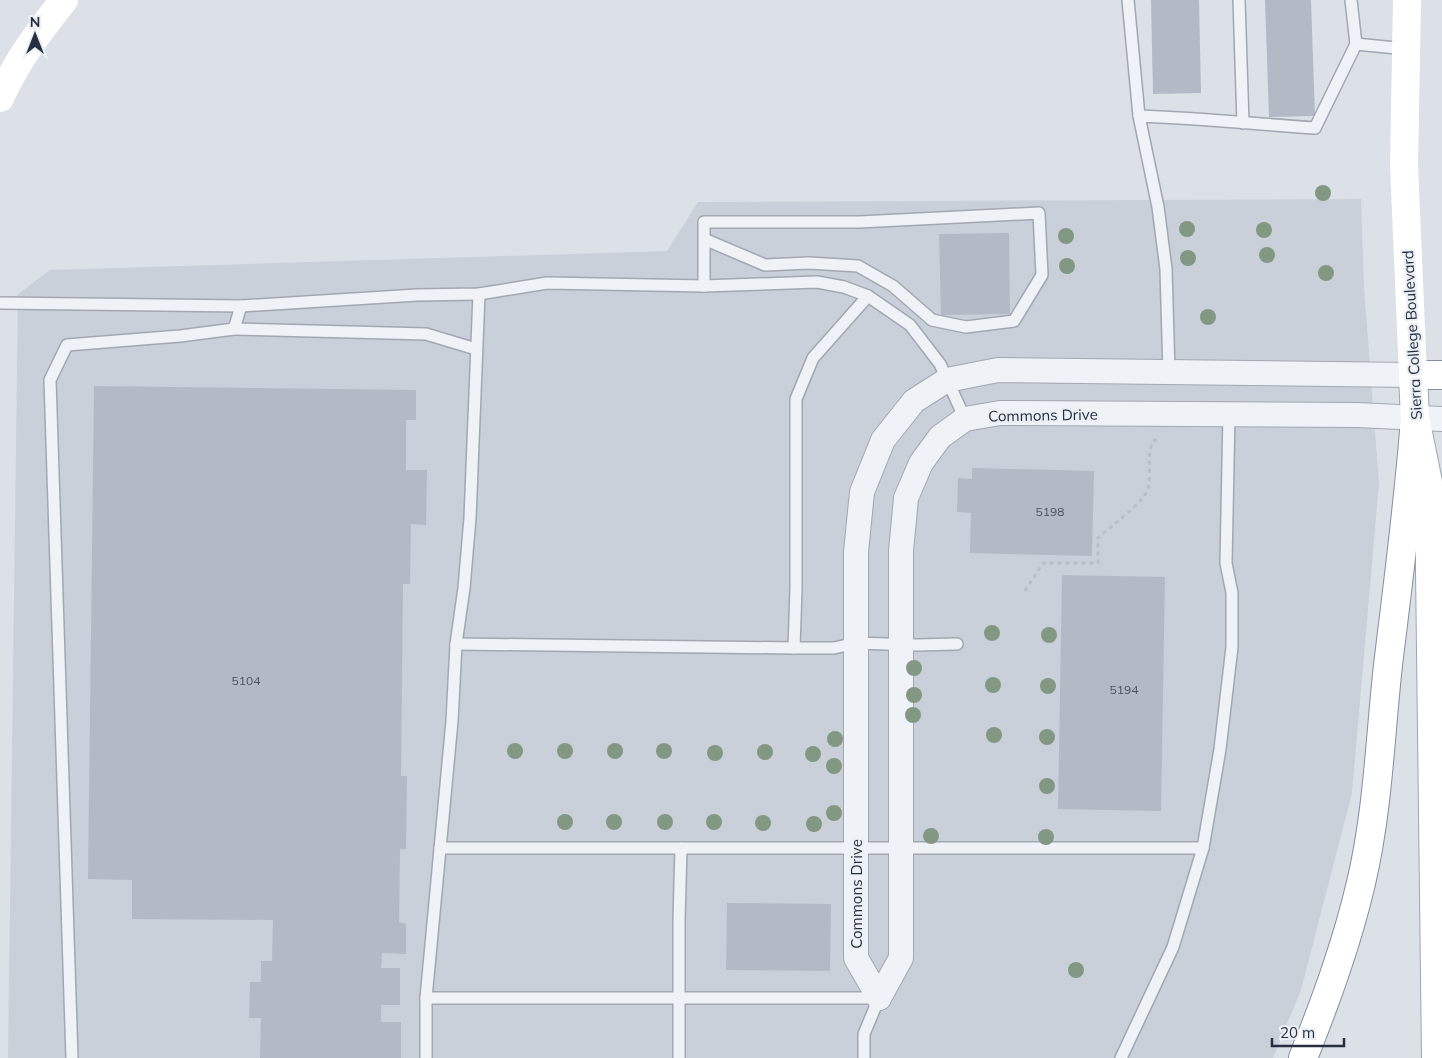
<svg xmlns="http://www.w3.org/2000/svg" width="1442" height="1058" viewBox="0 0 1442 1058" font-family="Mulish,sans-serif">
<rect width="100%" height="100%" fill="#dce1e8"/>
<polygon fill="#cad0da" points="1361,199 1364,287 1379,483 1352,793 1301,990 1273,1058 8,1058 18,294 50,270 667,251 698,202"/>
<g fill="#b3bac5">
<polygon points="1151,0 1199,0 1201,93 1153,94"/>
<polygon points="1265,0 1311,0 1315,116 1269,117"/>
<polygon points="1009,233 1010,314 941,315 939,234"/>
<polygon points="94,386 416,390 416,420 406,420 406,470 427,470 426,525 411,524 410,584 403,584 401,776 407,776 406,849 400,849 399,922 406,924 406,954 382,953 381,968 400,968 400,1005 381,1005 381,1022 401,1022 401,1058 260,1058 261,1018 249,1018 250,982 261,982 261,961 272,961 273,920 132,919 132,880 88,879"/>
<polygon points="972,468 1094,471 1092,556 970,553 971,513 957,512 958,478 972,479"/>
<polygon points="1062,575 1165,577 1161,811 1058,809"/>
<polygon points="727,903 831,904 830,971 726,970"/>
</g>
<g fill="none" stroke-linecap="round" stroke-linejoin="round">
<defs>
<g id="lane">
<polyline points="1128,0 1139,116"/>
<polyline points="1239,0 1243,123"/>
<polyline points="1351,0 1356,44 1406,49"/>
<polyline points="704,239 765,265 809,263 858,266 893,286 932,320 966,327 1014,321 1042,275 1039,213 859,222 704,222 704,286"/>
<polyline points="0,303 241,306 417,295 479,294 547,283 704,286 817,282 844,287 868,296 910,325 940,364 965,419"/>
<polyline points="234,329 426,334 476,349"/>
<path d="M1169,373l-3,-104 -8,-62 -19,-91c59,2 117,8 176,12l41,-84"/>
<polyline points="456,644 794,648 834,648 856,643 917,645 957,644"/>
<polyline points="794,648 796,588 796,399 813,358 868,296"/>
<polyline points="440,848 1203,848"/>
<polyline points="426,998 879,998 864,1034 864,1058"/>
<polyline points="72,1058 50,380 67,345 180,336 234,329 241,306"/>
<polyline points="426,1058 426,998 452,721 456,644 464,588 470,518 479,294"/>
<polyline points="679,1058 679,920 681,848"/>
<polyline points="1121,1058 1173,947 1203,848 1220,749 1232,647 1232,593 1226,563 1229,414"/>
</g>
<g id="street">
<polyline points="879,998 856,958 856,552 862,492 883,440 914,401 947,380 998,370 1413,375"/>
<polyline points="879,998 901,958 901,551 906,498 921,463 940,437 965,419 1000,413 1357,415 1442,419"/>
</g>
<polyline id="primary" points="1413,375 1415,418 1429,487 1436,1058"/>
<g id="highway">
<polyline points="1413,375 1442,375"/>
<path d="M1303,1058c23,-58 44,-115 58,-175 17,-72 19,-145 27,-218 10,-82 21,-165 27,-247"/>
</g>
</defs>
<use href="#lane" stroke="#a1a8b2" stroke-width="14"/>
<use href="#street" stroke="#a1a8b2" stroke-width="26"/>
<use href="#primary" stroke="#9aa6b5" stroke-width="30"/>
<use href="#highway" stroke="#828fa0" stroke-width="30"/>
<path stroke="#babfc7" stroke-width="3" stroke-dasharray="4 4" stroke-linecap="butt" d="M1025,591l18,-28h55v-25c12,-11 41,-32 48,-45 9,-17 -3,-38 9,-53h3"/>
<use href="#lane" stroke="#eff2f6" stroke-width="11"/>
<use href="#street" stroke="#eff2f6" stroke-width="24"/>
<g stroke="#fff" stroke-width="28">
<polyline points="1407,0 1404,165 1413,375"/>
<path d="M0,98c16,-36 40,-68 64,-98"/>
</g>
<use href="#primary" stroke="#fff" stroke-width="28"/>
<use href="#highway" stroke="#fff" stroke-width="28"/>
</g>
<g fill="#839883">
<circle cx="1323" cy="193" r="8"/>
<circle cx="1187" cy="229" r="8"/>
<circle cx="1264" cy="230" r="8"/>
<circle cx="1066" cy="236" r="8"/>
<circle cx="1267" cy="255" r="8"/>
<circle cx="1188" cy="258" r="8"/>
<circle cx="1067" cy="266" r="8"/>
<circle cx="1326" cy="273" r="8"/>
<circle cx="1208" cy="317" r="8"/>
<circle cx="992" cy="633" r="8"/>
<circle cx="1049" cy="635" r="8"/>
<circle cx="914" cy="668" r="8"/>
<circle cx="993" cy="685" r="8"/>
<circle cx="1048" cy="686" r="8"/>
<circle cx="914" cy="695" r="8"/>
<circle cx="913" cy="715" r="8"/>
<circle cx="994" cy="735" r="8"/>
<circle cx="1047" cy="737" r="8"/>
<circle cx="835" cy="739" r="8"/>
<circle cx="515" cy="751" r="8"/>
<circle cx="565" cy="751" r="8"/>
<circle cx="615" cy="751" r="8"/>
<circle cx="664" cy="751" r="8"/>
<circle cx="765" cy="752" r="8"/>
<circle cx="715" cy="753" r="8"/>
<circle cx="813" cy="754" r="8"/>
<circle cx="834" cy="766" r="8"/>
<circle cx="1047" cy="786" r="8"/>
<circle cx="834" cy="813" r="8"/>
<circle cx="565" cy="822" r="8"/>
<circle cx="614" cy="822" r="8"/>
<circle cx="665" cy="822" r="8"/>
<circle cx="714" cy="822" r="8"/>
<circle cx="763" cy="823" r="8"/>
<circle cx="814" cy="824" r="8"/>
<circle cx="931" cy="836" r="8"/>
<circle cx="1046" cy="837" r="8"/>
<circle cx="1076" cy="970" r="8"/>
</g>
<g text-anchor="middle" dominant-baseline="central" stroke-width="4.5" stroke-linejoin="round" paint-order="stroke">
<g font-size="12" fill="#485261">
<text x="1050" y="511">5198</text>
<text x="246" y="680">5104</text>
<text x="1124" y="689">5194</text>
</g>
<g font-size="15" fill="#252f40" stroke="#ecf0f5">
<text transform="translate(1412 335) rotate(-93)">Sierra College Boulevard</text>
<text transform="translate(1043 415) rotate(-1)">Commons Drive</text>
<text transform="translate(856 894) rotate(-90)">Commons Drive</text>
</g>
</g>
<g transform="translate(35 35)" stroke="#ecf0f5" stroke-width="4" paint-order="stroke">
<path d="M0-4L9 19L0 12L-9 19Z" fill="#252f40"/>
<text y="-8" font-size="14" font-weight="bold" text-anchor="middle" fill="#252f40">N</text>
</g>
<path d="M1272 1038v8h72v-8" fill="none" stroke="#252f40" stroke-width="2.5"/>
<text x="1280" y="1038" font-size="15" fill="#252f40" stroke="#ecf0f5" stroke-width="4" paint-order="stroke">20 m</text>
</svg>
